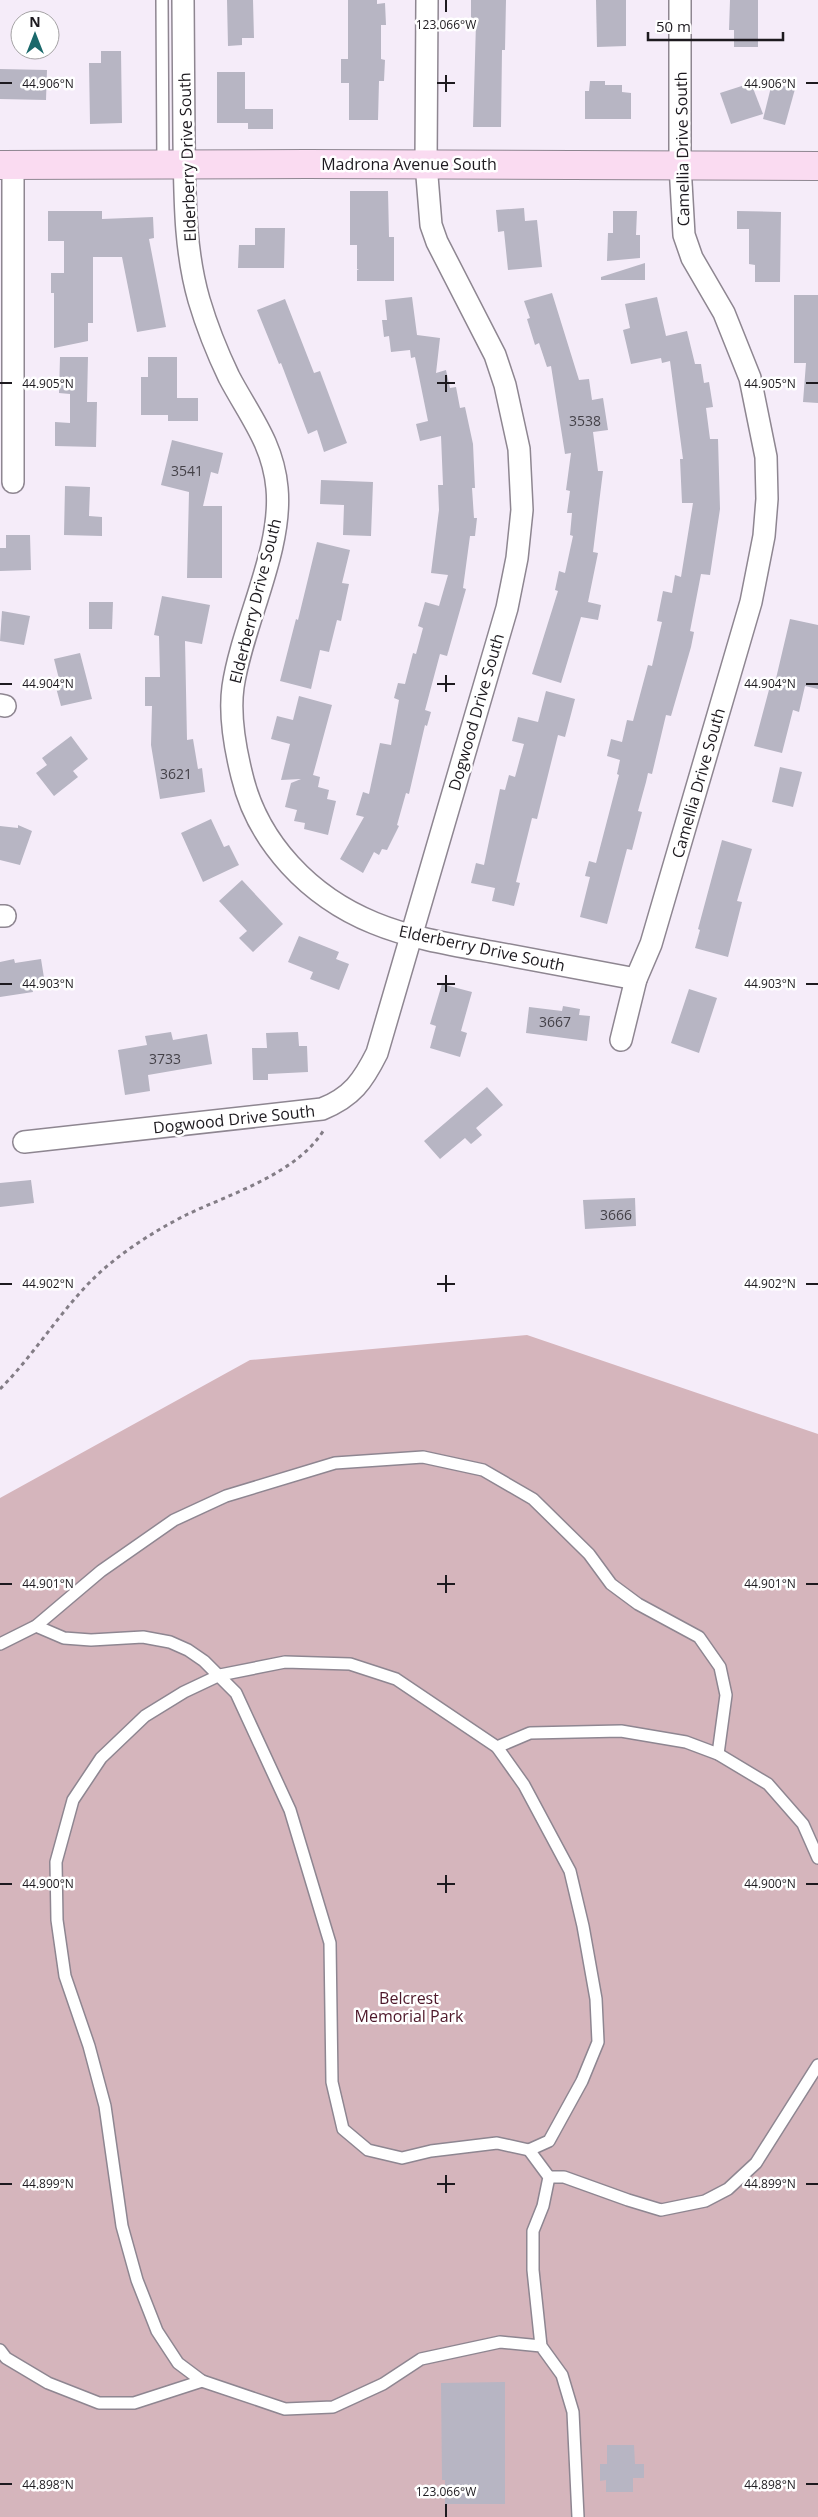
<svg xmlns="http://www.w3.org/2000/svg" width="818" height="2517" viewBox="0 0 818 2517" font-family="'Open Sans',sans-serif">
<rect width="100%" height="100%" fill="#f5ecf9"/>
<polygon fill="#d5b5bc" points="527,1335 818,1434 818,2517 0,2517 0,1498 250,1360"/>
<g fill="#b7b5c3">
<polygon points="227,0 253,0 254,38 242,38 242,45 228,46"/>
<polygon points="348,0 377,0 377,4 385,3 386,25 381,25 381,59 385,60 384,81 379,81 378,120 349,120 349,83 341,83 341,59 348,59"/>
<polygon points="471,0 506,0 505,50 502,50 501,127 473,127 476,23 471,23"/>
<polygon points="596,0 626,0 626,46 597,47"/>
<polygon points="730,0 758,0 758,47 734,47 734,30 729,30"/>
<polygon points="101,51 121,51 122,123 90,124 89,63 101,63"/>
<polygon points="0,69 47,70 46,100 0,99"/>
<polygon points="217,72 245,72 245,109 273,109 273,129 248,129 248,123 217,123"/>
<polygon points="590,81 605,81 605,85 622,85 622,92 631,93 631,119 585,119 585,91 589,91"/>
<polygon points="751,83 763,114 731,124 720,93"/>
<polygon points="772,83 795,89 785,125 763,119"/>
<polygon points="350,191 388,191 389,237 394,237 394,281 357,281 357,270 359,269 357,269 357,245 350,245"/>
<polygon points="524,208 525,221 537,220 542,267 508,270 504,231 498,232 496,210"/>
<polygon points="48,211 102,211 102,219 153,217 154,238 149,239 166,327 137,332 122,257 93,257 93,323 88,323 88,341 54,348 54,293 51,293 51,273 64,273 64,241 48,241"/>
<polygon points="613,211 637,211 636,235 640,235 640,258 607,261 608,233 613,233"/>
<polygon points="737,211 781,212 780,282 755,282 755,265 749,264 749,229 737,229"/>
<polygon points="255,228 285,228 284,268 238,268 239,245 255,245"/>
<polygon points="645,263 645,280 601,280 601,277"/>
<polygon points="552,293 579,380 589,379 592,400 603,398 608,430 593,432 598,471 603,471 593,552 598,553 588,602 601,605 598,620 581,617 561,683 532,674 558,591 555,590 559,571 565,573 573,536 570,535 572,513 567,513 570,491 566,490 571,453 565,454 551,366 547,367 539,343 535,345 527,319 530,318 524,301"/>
<polygon points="794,295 818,295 818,403 803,402 806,363 794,363"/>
<polygon points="412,297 417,335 440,338 436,373 446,370 450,388 456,387 460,408 465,407 473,444 475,488 472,488 474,518 477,518 475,536 470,536 463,588 466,589 447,656 440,654 425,710 431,712 427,726 425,725 409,794 406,793 397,825 399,826 387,850 382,849 379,855 374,852 363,873 340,859 364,817 356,815 363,792 369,794 380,743 391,745 399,700 394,698 398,683 405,684 413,653 416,654 423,628 418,626 425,602 439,606 448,575 431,573 439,510 438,485 443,485 441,436 420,441 416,424 428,421 415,357 411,358 410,350 391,352 389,336 384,337 382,320 387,320 385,300"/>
<polygon points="657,297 666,336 687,331 695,364 701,364 704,383 709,382 713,407 706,408 710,439 718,439 720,509 710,575 701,574 690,631 694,632 691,647 671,716 666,715 652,774 648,773 646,782 638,811 642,812 632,850 627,849 607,924 580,917 590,877 585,876 589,861 596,863 619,775 617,774 620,760 607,756 611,739 622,742 627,720 633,721 648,665 652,666 662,622 657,621 663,591 672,593 675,575 681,577 693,503 682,503 680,459 683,459 670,361 662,363 661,358 631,364 623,330 630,328 625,304"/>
<polygon points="285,299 314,373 320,371 347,443 324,452 317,430 308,434 281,363 279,364 257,310"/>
<polygon points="60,357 88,357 87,402 97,402 96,447 55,446 55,422 70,423 70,394 59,393"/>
<polygon points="148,357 177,357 177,398 198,398 198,421 168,421 168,415 141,415 141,377 148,377"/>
<polygon points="172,440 223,453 218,474 211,472 203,506 222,506 222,578 187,578 189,492 161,485"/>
<polygon points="321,480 373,482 371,536 343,535 344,505 320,504"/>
<polygon points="65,486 90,487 89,516 102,517 102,536 64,535"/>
<polygon points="6,535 30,535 31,570 0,571 0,548 6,548"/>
<polygon points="317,542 350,550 342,583 349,584 341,621 337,620 329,652 320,650 311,689 280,681 296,619 298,620"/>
<polygon points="162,596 210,605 202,644 185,641 187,740 193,739 198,769 202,768 205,792 160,799 151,745 152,706 145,706 145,677 160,677 159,636 154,635"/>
<polygon points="89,602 113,602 112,629 89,629"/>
<polygon points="2,611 30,616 24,645 0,641"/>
<polygon points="790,619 818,625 818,689 805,686 799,712 793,710 782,753 754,746 770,686 774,687"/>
<polygon points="80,653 92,699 61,706 55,684 60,683 54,659"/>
<polygon points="546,691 575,699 565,737 558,735 537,819 532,818 516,882 520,883 514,906 492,901 495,888 471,883 476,863 484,865 500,789 505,790 509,775 515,777 524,744 512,741 518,717 538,722"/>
<polygon points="299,696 332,705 313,775 320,777 318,787 329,790 327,799 336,801 328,835 304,829 305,823 294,821 297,810 285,807 291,783 301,779 281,780 290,744 271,739 277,716 293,720"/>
<polygon points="71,736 88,759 73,771 78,777 54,796 36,773 47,765 42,758"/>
<polygon points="780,767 802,772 793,807 772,802"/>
<polygon points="211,819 224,847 229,845 239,865 203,882 181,833"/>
<polygon points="18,825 32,831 20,865 0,860 0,826 18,828"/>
<polygon points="722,840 752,849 737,901 742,902 728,957 695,948 700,930 698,929"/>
<polygon points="242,880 283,924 253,952 239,938 247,931 219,901"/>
<polygon points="299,936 339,952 336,959 349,964 339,990 310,979 313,972 288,962"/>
<polygon points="14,959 15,963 41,959 45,984 32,986 33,992 0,997 0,962"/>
<polygon points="442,984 472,992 461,1031 467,1033 460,1057 430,1048 436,1026 430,1024"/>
<polygon points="689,989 717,998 699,1053 671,1043"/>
<polygon points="563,1006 580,1009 579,1015 590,1016 587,1041 526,1033 529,1007 562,1011"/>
<polygon points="171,1032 173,1040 207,1034 212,1064 148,1075 150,1091 125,1095 118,1050 147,1045 145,1036"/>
<polygon points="298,1032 299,1046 307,1046 308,1072 268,1074 268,1080 253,1080 252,1048 267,1048 266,1033"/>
<polygon points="487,1087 503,1105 476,1128 482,1135 471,1144 465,1138 440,1159 424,1141"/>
<polygon points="31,1180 34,1203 0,1207 0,1183"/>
<polygon points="635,1198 636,1226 585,1229 583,1200"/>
<polygon points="505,2382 505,2504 445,2504 445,2480 442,2480 441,2383"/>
<polygon points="607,2445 634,2445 635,2464 644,2464 644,2478 633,2478 633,2492 606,2492 606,2480 600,2481 600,2464 607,2464"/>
</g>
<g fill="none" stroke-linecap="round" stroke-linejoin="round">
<defs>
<g id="lane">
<polyline points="162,0 163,165"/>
<polyline points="36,1626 64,1638 91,1640 143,1637 170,1642 188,1650 204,1661 236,1693 290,1810 330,1943 332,2082 343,2129 368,2150 402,2158 431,2151 497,2143 529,2150"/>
<polyline points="0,1644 36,1626 101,1571 174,1520 226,1496 335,1463 423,1457 483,1470 533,1499 589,1554 611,1584 638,1604 699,1637 720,1667 726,1695 718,1754"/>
<polyline points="497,1747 530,1733 621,1731 686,1742 718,1754 768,1784 803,1824 818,1858"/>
<polyline points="549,2177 564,2177 628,2200 661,2210 705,2201 728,2189 756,2163 818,2065"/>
<polyline points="541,2346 500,2342 421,2359 383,2384 333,2407 285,2409 202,2381 178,2363 157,2331 137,2280 122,2226 105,2106 89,2046 65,1976 57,1920 56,1862 73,1800 101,1758 145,1716 184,1692 220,1675 285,1662 350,1664 396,1679 497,1747 524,1785 570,1871 583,1926 596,1999 598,2042 582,2081 549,2141 529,2150 549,2177 543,2206 533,2231 533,2270 541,2346 562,2375 573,2412 578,2517"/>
<polyline points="0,2350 6,2358 48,2383 99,2403 134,2403 202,2381"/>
</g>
<g id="street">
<path d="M183,0c0,47 1,94 1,141 1,53 0,107 15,159 8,27 18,52 30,77 20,38 44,66 48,111 6,62 -35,137 -44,199 -4,29 2,61 9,89 16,67 68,121 132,147 36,15 79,22 118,29 48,9 96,18 144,27"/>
<polyline points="13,165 13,482"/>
<polyline points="0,705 5,706"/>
<polyline points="0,916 5,916"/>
<polyline points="621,1040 636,979 651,944 751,602 764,536 767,499 766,457 750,378 724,313 692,258 684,235 680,165 680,0"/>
<path d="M24,1142l298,-33c30,-12 41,-28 55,-56l130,-445 10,-50 5,-48 -3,-61 -14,-64 -10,-30 -58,-113 -6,-17 -5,-61 1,-164"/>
</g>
<polyline id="secondary" points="0,165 307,164 818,166"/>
</defs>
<use href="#lane" stroke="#8e8691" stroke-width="14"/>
<use href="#street" stroke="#8e8691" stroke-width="24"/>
<use href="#secondary" stroke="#8e8691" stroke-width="30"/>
<path stroke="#837d86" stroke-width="3" stroke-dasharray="4 4" stroke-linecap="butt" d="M0,1389c33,-33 57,-73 90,-107 25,-26 64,-51 96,-67 46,-22 113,-42 139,-87"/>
<use href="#lane" stroke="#fff" stroke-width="11"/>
<use href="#street" stroke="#fff" stroke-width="21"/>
<use href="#secondary" stroke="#fadbf1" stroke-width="28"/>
</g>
<path fill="none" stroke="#1d1a1f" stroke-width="2" d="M446,0v12M446,75v17M0,83h12M437,83h18M806,83h12M446,375v17M0,383h12M437,383h18M806,383h12M446,675v17M0,684h12M437,684h18M806,684h12M446,975v17M0,984h12M437,984h18M806,984h12M446,1275v17M0,1284h12M437,1284h18M806,1284h12M446,1575v18M0,1584h12M437,1584h18M806,1584h12M446,1875v18M0,1884h12M437,1884h18M806,1884h12M446,2175v18M0,2184h12M437,2184h18M806,2184h12M0,2484h12M806,2484h12M446,2504v13"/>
<g text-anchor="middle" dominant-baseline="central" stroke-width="5" stroke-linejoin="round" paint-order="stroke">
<g font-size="14" fill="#444148">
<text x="585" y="420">3538</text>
<text x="187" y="470">3541</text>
<text x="176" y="773">3621</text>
<text x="555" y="1021">3667</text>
<text x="165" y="1058">3733</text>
<text x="616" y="1214">3666</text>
</g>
<g font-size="16" fill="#1d1a1f" stroke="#fff">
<text transform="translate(682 149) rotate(-91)">Camellia Drive South</text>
<text transform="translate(187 157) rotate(-92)">Elderberry Drive South</text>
<text x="409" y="164">Madrona Avenue South</text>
<text transform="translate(255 601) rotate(-76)">Elderberry Drive South</text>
<text transform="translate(476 712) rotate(-74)">Dogwood Drive South</text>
<text transform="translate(698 783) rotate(-74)">Camellia Drive South</text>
<text transform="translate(482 948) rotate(12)">Elderberry Drive South</text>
<text transform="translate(234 1119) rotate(-6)">Dogwood Drive South</text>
</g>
<g font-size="16" fill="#4d182a" stroke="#fff">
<text x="409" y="1998">Belcrest<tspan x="409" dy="18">Memorial Park</tspan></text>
</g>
</g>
<g font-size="12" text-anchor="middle" fill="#1d1a1f" stroke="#fff" stroke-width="5" stroke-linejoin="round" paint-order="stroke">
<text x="446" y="29">123.066°W</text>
<text x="48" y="88">44.906°N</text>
<text x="770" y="88">44.906°N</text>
<text x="48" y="388">44.905°N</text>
<text x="770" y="388">44.905°N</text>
<text x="48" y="688">44.904°N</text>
<text x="770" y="688">44.904°N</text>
<text x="48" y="988">44.903°N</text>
<text x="770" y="988">44.903°N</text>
<text x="48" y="1288">44.902°N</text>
<text x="770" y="1288">44.902°N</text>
<text x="48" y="1588">44.901°N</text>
<text x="770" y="1588">44.901°N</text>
<text x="48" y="1888">44.900°N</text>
<text x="770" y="1888">44.900°N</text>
<text x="48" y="2188">44.899°N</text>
<text x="770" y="2188">44.899°N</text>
<text x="48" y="2489">44.898°N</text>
<text x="770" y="2489">44.898°N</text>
<text x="446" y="2496">123.066°W</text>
</g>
<g transform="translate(35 35)"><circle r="24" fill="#ffffff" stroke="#a5a3a5"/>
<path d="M0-4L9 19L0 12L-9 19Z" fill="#1a686b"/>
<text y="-8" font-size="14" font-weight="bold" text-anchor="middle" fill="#1d1a1f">N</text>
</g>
<path d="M648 32v8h135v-8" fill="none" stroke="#1d1a1f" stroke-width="2.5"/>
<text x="656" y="32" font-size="15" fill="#1d1a1f" stroke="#ffffff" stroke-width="4" paint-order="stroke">50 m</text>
</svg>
